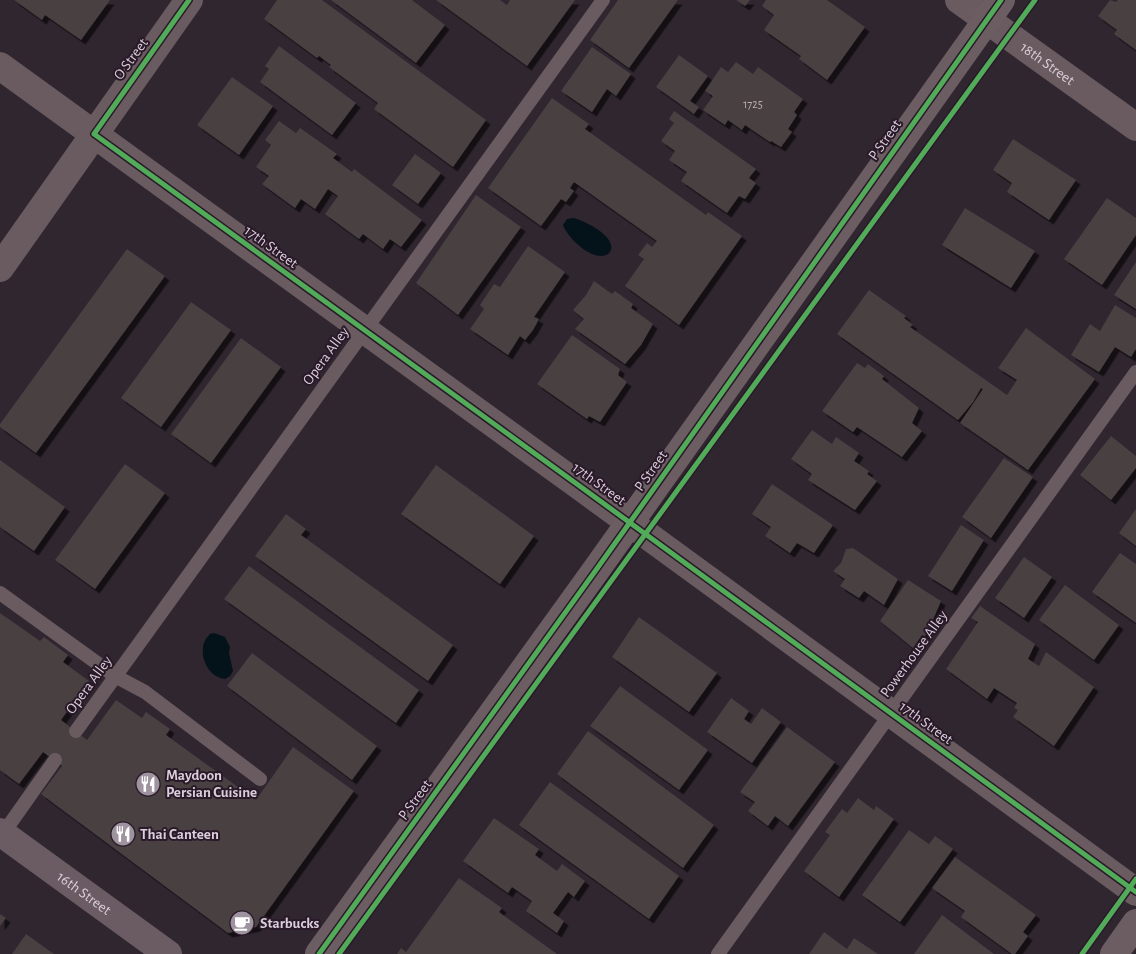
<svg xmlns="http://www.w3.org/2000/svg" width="1136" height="954" viewBox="0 0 1136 954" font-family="'Alegreya Sans',sans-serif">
<defs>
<filter id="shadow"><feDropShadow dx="4.5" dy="4.5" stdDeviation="0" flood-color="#0009"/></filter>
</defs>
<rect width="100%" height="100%" fill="#2f262f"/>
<g fill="#04121a">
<path d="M574,218c10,3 41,17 37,32 -1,2 -3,5 -5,5 -15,6 -39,-18 -43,-30l4,-6z"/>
<path d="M214,633l11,4 5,10 -1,6 4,18 -3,5 -5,3c-20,-2 -30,-32 -15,-45z"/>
</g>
<g fill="#483f43" filter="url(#shadow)">
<polygon points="14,0 110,0 81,40 45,15 42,20"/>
<polygon points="277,0 322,0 486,120 453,167 374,109 378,103 329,67 331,65 319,56 317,58 264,19"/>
<polygon points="331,0 412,0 445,25 416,63"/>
<polygon points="436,0 500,0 507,5 510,0 575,0 527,66"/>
<polygon points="618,0 678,0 629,68 590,40"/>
<polygon points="736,0 750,0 745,6"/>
<polygon points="766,0 827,0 865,27 827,80 799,59 801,56 764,30 774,15 762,6"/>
<polygon points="1110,0 1116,2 1118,0 1136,0 1136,50 1114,34 1117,30 1098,16"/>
<polygon points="279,46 356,103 332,135 260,82 269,69 265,66"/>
<polygon points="592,47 631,74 616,96 607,89 592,112 561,91"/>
<polygon points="679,55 708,76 690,101 699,107 694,114 656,87"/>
<polygon points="736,62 753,74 758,67 803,99 794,112 797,115 788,129 792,132 781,147 771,141 770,142 745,125 742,130 728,120 725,125 703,110 713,96 705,91 721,67 728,72"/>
<polygon points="232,77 273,106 239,155 197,125"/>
<polygon points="552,98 589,124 585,129 706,215 708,212 742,236 679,325 625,286 644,259 638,255 647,243 652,247 657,241 574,182 570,188 574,191 566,202 561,199 541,226 488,188"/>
<polygon points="674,111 756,169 749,178 756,183 745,199 739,196 727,213 681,181 687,172 669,160 675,151 661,141 674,123 669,119"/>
<polygon points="279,121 296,133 300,128 337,154 333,158 352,172 354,169 422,220 401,247 390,239 383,249 363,234 359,239 325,214 338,196 328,189 315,209 301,199 295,208 262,184 269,176 256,167 271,145 265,140"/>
<polygon points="1013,139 1076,180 1049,220 1007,192 1012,183 993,170"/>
<polygon points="415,154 441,173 418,204 392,185"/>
<polygon points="476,195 521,227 458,315 416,283"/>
<polygon points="1107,198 1136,218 1136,235 1102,285 1064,259"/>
<polygon points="965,208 1035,251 1011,288 942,245"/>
<polygon points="528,246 565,272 534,317 539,319 533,330 525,340 520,336 508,355 470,329 484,309 480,305 494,284 500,287"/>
<polygon points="127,249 165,276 36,453 0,427 0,424"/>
<polygon points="1136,262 1136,309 1114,295"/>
<polygon points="594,281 612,294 615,291 633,304 631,308 653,324 641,345 625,364 575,329 584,319 573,310 586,295"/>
<polygon points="869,290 906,316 904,318 913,325 910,327 1007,395 1017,380 998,368 1026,328 1095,379 1028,470 960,423 983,389 981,388 973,402 958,420 837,334"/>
<polygon points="191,302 231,330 161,427 121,398"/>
<polygon points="1115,305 1136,318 1136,349 1131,357 1115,347 1099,372 1071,355 1090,324 1100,331"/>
<polygon points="572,335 620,369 618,375 627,382 600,422 589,416 587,419 537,384"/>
<polygon points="241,338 281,367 211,463 171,434"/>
<polygon points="857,363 865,368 868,364 884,376 882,379 919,408 912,423 922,431 902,457 857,427 853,432 822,411"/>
<polygon points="812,430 832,444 836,437 859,453 854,461 869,471 867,474 877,481 855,510 808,480 812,474 791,459"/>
<polygon points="1111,436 1136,456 1136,468 1111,500 1080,475"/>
<polygon points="1004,458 1033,477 991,538 962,517"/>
<polygon points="0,460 65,507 34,551 0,527"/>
<polygon points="125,464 165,493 95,589 55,560"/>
<polygon points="436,465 534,536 500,584 401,514"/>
<polygon points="772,484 833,525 814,553 797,543 790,553 765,536 771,527 752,514"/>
<polygon points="1136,509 1136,546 1119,533"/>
<polygon points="286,514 306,529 301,535 453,645 428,681 255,556"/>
<polygon points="961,525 984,540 952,591 928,576"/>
<polygon points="853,548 898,579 884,605 864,591 859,598 840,586 845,579 833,571 841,563 846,549"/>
<polygon points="1120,553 1136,564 1136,623 1092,592"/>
<polygon points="1024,557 1052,577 1024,618 995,598"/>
<polygon points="249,566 419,690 396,723 224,599"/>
<polygon points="908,580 941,601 929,629 925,636 922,635 913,648 880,621"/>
<polygon points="1065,585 1119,625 1094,660 1039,620"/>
<polygon points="980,606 1035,644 1028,659 1039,666 1046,652 1094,687 1054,746 1013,717 1018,710 1014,708 1017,703 994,688 987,699 946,669 978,622 971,618"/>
<polygon points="0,613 40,641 44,637 68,655 63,662 89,681 61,720 87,740 116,700 142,718 146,712 170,729 166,735 256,800 293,747 354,791 256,927 228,933 41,794 62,766 43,752 19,784 0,770"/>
<polygon points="639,617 717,673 689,712 612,657"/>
<polygon points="252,653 377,746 352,780 227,686"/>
<polygon points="620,686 708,750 679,790 590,726"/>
<polygon points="731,698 749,711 744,719 751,724 762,708 781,722 752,763 707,732"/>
<polygon points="787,727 835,762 788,826 775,816 768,826 748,811 755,802 740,792"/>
<polygon points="588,731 714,825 683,868 557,774"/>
<polygon points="550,782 679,876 649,919 519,825"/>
<polygon points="858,798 874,810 876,806 894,819 839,897 804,871 830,835 825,832 842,809 847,813"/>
<polygon points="494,818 539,849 535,855 557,871 562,864 585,881 574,897 568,892 553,913 564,921 557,933 526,911 532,901 512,887 508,893 463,861"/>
<polygon points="909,830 929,844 935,836 953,849 900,922 862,895"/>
<polygon points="955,857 1036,915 1023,932 1028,936 1015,954 1012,954 961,917 965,911 932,888"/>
<polygon points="459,878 502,908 499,912 557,954 397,954 401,948 406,952"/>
<polygon points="0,914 6,918 0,926"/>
<polygon points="942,915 994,954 914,954"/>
<polygon points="824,932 847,949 854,938 878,954 809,954"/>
<polygon points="26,934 54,954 12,954"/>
</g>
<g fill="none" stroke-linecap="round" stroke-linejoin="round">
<g stroke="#6a5b60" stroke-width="14">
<polyline points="0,593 115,676 145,692 260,779"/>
<polyline points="76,731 603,0"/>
<polyline points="0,838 55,760"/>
<polyline points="718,954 1136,372"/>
</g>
<g stroke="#6a5b60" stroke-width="28">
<path id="s1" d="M959,0l177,127"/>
<polyline points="0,66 581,487 1136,892"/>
<polyline points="0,268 189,0"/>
</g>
<g stroke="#6c5d63" stroke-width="28">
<polyline points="319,954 596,570 1001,0"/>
<polyline points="1114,954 1136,923"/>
</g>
<path stroke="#6b5b62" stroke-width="28" id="s2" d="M0,832l168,122"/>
<defs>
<g id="cycleway">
<polyline points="189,0 94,134 581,487 1136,892"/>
<polyline points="319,954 596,570 1001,0"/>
<polyline points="339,954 1035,0"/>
<polyline points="1082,954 1136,879"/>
</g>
</defs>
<use href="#cycleway" stroke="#291929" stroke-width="8"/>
<use href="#cycleway" stroke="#51ab58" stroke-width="5"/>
</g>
<defs>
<symbol id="restaurant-disc" viewBox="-11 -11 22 22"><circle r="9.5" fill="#9e939e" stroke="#291929"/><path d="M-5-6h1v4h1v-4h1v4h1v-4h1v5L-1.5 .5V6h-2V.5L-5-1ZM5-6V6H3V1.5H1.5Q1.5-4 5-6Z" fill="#fff"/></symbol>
<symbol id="cafe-disc" viewBox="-11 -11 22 22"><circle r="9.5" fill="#9e939e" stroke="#291929"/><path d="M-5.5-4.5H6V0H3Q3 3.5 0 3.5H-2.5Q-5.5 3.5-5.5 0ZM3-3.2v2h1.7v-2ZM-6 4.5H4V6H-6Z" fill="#fff"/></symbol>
</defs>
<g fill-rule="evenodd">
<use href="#restaurant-disc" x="134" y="770" width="28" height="28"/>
<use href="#restaurant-disc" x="109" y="820" width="28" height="28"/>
<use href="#cafe-disc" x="228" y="909" width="28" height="28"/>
</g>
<g text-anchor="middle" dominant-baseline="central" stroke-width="4" stroke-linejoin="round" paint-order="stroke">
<g font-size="12" fill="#b6aab4">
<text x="753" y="104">1725</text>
</g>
<g font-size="15" fill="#daced9" stroke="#291929">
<text transform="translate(131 59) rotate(-54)">O Street</text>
<text stroke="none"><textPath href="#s1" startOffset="109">18th Street</textPath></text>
<text transform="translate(885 140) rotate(-55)">P Street</text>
<text transform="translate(271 247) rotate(36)">17th Street</text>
<text transform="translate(326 356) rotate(-54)">Opera Alley</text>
<text transform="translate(651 471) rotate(-55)">P Street</text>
<text transform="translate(599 484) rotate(36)">17th Street</text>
<text transform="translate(914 654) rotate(-54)">Powerhouse Alley</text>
<text transform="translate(89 685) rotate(-54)">Opera Alley</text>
<text transform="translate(926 723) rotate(36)">17th Street</text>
<text transform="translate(415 800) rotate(-54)">P Street</text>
<text stroke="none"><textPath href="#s2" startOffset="104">16th Street</textPath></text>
</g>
<g font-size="15" font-weight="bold" fill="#daced9" stroke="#291929" text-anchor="start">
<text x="166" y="775">Maydoon<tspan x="166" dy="17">Persian Cuisine</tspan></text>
<text x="140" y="834">Thai Canteen</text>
<text x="260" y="923">Starbucks</text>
</g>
</g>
</svg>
